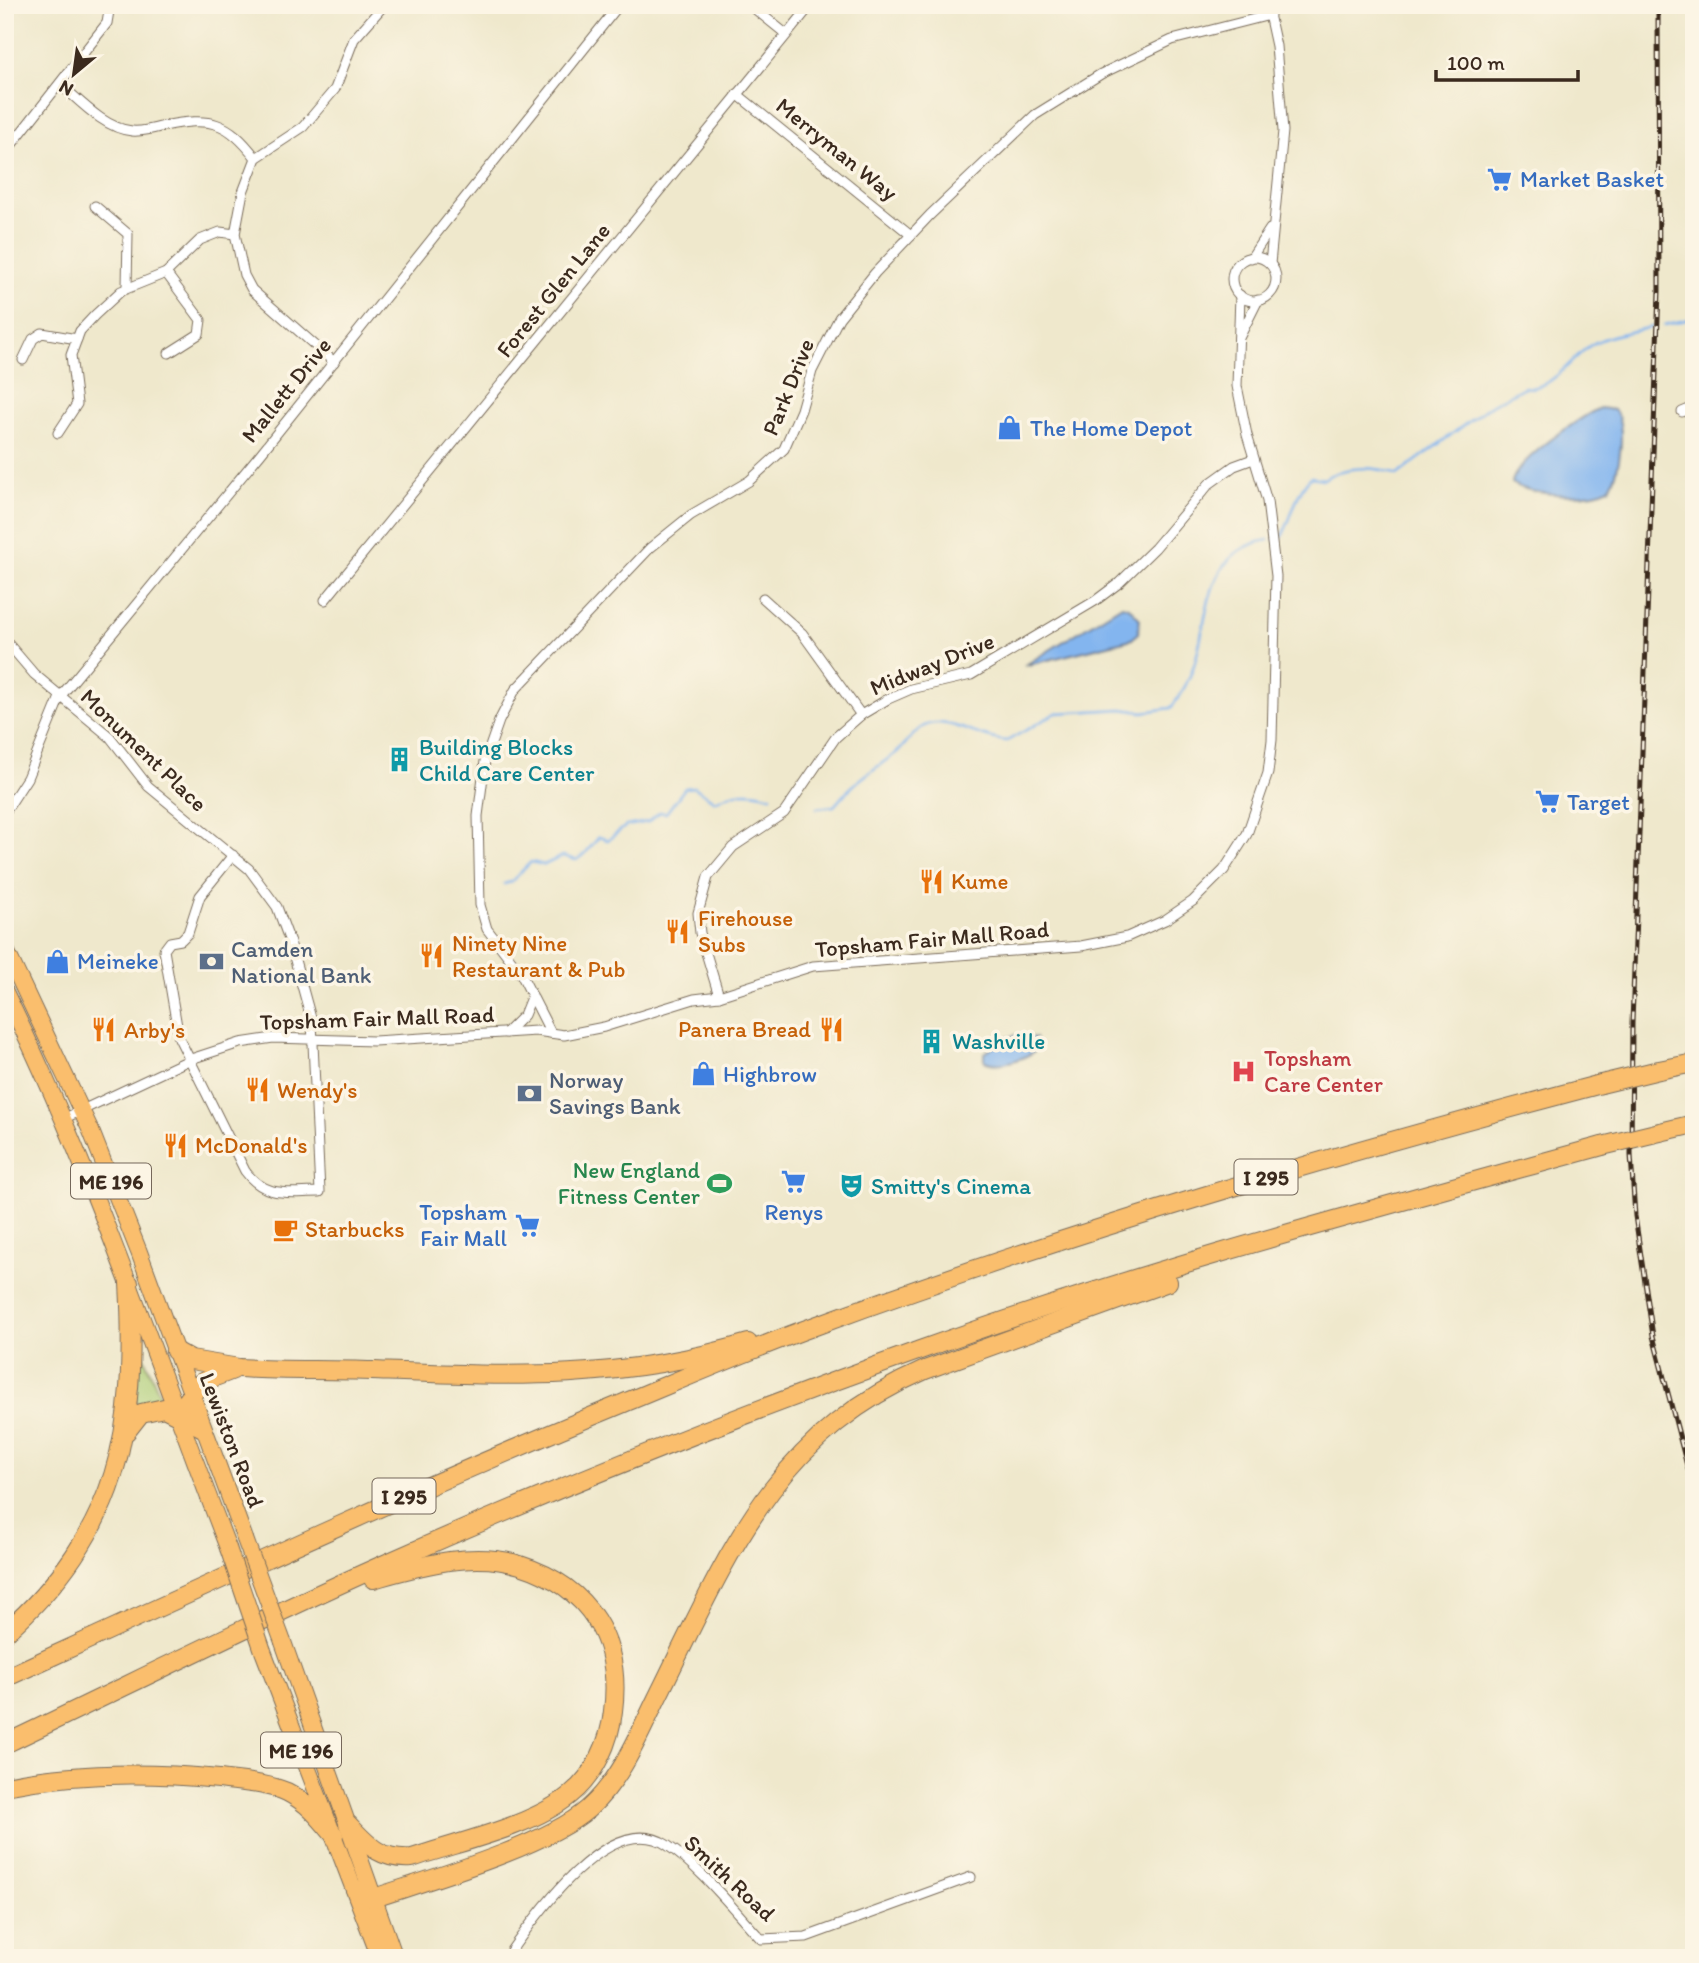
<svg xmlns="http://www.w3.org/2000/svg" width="1699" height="1963" viewBox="0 0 1699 1963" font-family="Itim,sans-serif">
<rect width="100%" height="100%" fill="#fcf5e5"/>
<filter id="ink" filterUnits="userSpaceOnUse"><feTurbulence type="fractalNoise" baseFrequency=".0143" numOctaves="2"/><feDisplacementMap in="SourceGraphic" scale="14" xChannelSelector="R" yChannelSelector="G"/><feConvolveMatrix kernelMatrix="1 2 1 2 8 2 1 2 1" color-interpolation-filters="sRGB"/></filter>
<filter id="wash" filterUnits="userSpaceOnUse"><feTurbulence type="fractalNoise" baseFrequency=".00686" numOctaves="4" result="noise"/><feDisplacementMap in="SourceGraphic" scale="28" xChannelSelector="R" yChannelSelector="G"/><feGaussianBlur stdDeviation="1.57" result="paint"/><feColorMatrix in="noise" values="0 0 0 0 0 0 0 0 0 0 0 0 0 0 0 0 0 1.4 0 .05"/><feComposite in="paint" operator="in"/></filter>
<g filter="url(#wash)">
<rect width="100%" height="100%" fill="#efe8cc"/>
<polygon fill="#accc74" stroke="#747b49" stroke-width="2" points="140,1348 161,1397 135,1411"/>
<g fill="#83b5ef" stroke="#5f7086" stroke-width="2">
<path d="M1600,408l14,2c13,11 6,66 -5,78 -21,11 -77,8 -97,-5 2,-21 68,-66 88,-75z"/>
<polygon points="1122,605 1129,607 1140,619 1138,633 1132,639 1024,666"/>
<path d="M1017,1035l18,3 2,11c-11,10 -39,19 -52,12v-8l21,-15z"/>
</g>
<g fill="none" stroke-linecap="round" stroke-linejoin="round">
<g stroke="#83b5ef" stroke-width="2.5">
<polyline points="1664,325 1694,318"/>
<path d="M1274,539l7,-1c12,-20 13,-44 30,-61l13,2c18,-13 53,-14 73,-4l94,-70 33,-18c25,6 46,-27 64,-40 15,-12 45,-15 64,-20"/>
<path d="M817,808l17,-2c21,-26 37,-34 62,-53 14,-11 21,-31 43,-30 23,1 42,16 68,18l49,-28 66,-4 21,3 28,-4c10,-13 18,-27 23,-43 16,-49 9,-114 74,-125"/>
<path d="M504,884l7,-2 20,-20 13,3 19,-9 13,4 7,-4 16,-19 9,3 18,-14 22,-4 12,-10 6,1 19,-25 9,-1 21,14c20,-10 33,-12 56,-5"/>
</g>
</g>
</g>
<g filter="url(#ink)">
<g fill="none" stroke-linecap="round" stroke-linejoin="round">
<defs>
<g id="minor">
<polyline points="750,5 786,34"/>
<polyline points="1267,5 1276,46 1283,131 1270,264"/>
<path d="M60,84c19,16 45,45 72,47 10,1 21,-2 32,-5 46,-9 63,-6 92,32"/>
<polyline points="737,94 911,235"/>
<polyline points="5,153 107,23 110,5"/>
<polyline points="95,206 128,234 127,288"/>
<circle cx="1254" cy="279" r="22"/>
<polyline points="1251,258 1270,229"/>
<polyline points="166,273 201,320 199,334 169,353"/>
<polyline points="1239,338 1258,300"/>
<polyline points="23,360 33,339 42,333 77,339"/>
<polyline points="334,362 252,290 244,275 235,234 243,192 256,158 303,127 335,89 354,39 384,5"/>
<polyline points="1682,412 1694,407"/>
<polyline points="58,433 77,404 71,355 80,331 95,315 121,291 166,273 200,240 220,232 235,234"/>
<polyline points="763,598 802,633 861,715"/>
<polyline points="325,600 811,5"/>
<path d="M5,640l29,34 76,63 38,49 101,83 28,38 13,35 22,80 8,170c-32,0 -54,7 -75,-21l-66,-133 -15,-88 6,-8 11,-2 7,-7 12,-37 33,-41"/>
<polyline points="5,812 27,778 60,697 261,453 619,5"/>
<polyline points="719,996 700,933 698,913 708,877 733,847 784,813 836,737 861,715 888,699 911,689 971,675 1095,601 1119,583 1155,548 1209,484 1234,466 1253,459"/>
<polyline points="506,1033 524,1015 532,995"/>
<polyline points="551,1033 520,972 487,929 480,905 478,816 485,761 499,721 515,690 650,548 691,515 749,481 784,449 801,410 812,371 839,318 875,273 930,215 1035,115 1101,74 1172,40 1270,15"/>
<polyline points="63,1119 191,1059 240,1043 273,1038 374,1041 536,1031 564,1035 604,1027 694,999 719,996 813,966 1081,946 1127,937 1165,920 1193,901 1224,870 1247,834 1268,773 1272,740 1276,576 1267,501 1247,435 1237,386 1240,295"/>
<path d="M506,1958c27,-39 104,-151 161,-113 33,22 66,64 94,94l45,-2 165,-60"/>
</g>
<g id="trunk">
<polyline points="5,948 91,1131 139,1252 245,1539"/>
<path d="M5,992c88,179 151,369 223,556"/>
<polyline points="283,1642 395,1958"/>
<polyline points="263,1651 380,1958"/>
</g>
<g id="motorway">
<polyline points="1659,1070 1694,1063"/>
<polyline points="1660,1132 1694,1124"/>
<path d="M175,1351l16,9 48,8c45,3 89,1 134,3 133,5 245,11 375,-28"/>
<polyline points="178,1412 202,1382 233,1370"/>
<polyline points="126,1432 141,1413 164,1408 201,1427"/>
<path d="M5,1633c115,-102 132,-203 124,-350"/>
<path d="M5,1678c205,-94 410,-189 619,-275 63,-26 127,-54 191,-77 257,-95 521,-172 786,-242"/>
<path d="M5,1744c124,-59 247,-121 373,-177 175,-78 361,-152 542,-217 223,-80 454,-141 682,-204"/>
<path d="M5,1786c72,-14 142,-14 214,-7 22,3 47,4 68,13 20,10 33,26 47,43"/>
<path d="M348,1824c21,22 32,36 64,34 49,-17 119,-31 158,-63 25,-20 40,-53 43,-84 9,-70 -23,-124 -93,-146 -48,-15 -100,1 -147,14"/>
<path d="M355,1889l19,9c57,-19 172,-52 214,-89 35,-31 52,-77 72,-117 68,-138 115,-257 265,-322l243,-88"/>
</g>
</defs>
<use href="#minor" stroke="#7a6c5b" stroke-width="11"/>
<use href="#trunk" stroke="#7a6c5b" stroke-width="18"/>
<use href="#motorway" stroke="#7a6c5b" stroke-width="20"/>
<use href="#minor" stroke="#fff" stroke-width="9"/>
<use href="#trunk" stroke="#fabe6d" stroke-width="16"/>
<use href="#motorway" stroke="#fabe6d" stroke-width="18"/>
<defs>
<polyline id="rail" points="1658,5 1659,291 1632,1023 1631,1155 1635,1216 1653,1336 1694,1492"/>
</defs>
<use href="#rail" stroke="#3b2a1e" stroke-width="5"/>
<use href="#rail" stroke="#fcf5e5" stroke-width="2.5" stroke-dasharray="8" stroke-linecap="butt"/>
<defs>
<g id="trunk-bridge">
<polyline points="245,1539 283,1642"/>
<polyline points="228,1548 263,1651"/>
</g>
<g id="motorway-bridge">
<polyline points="1601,1084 1659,1070"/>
<polyline points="1602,1146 1660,1132"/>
</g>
</defs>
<use href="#trunk-bridge" stroke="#7a6c5b" stroke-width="18" stroke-linecap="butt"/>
<use href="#motorway-bridge" stroke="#7a6c5b" stroke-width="20" stroke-linecap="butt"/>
<use href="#trunk-bridge" stroke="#fabe6d" stroke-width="16"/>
<use href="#motorway-bridge" stroke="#fabe6d" stroke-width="18"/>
</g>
</g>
<defs>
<symbol id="supermarket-bare" viewBox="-9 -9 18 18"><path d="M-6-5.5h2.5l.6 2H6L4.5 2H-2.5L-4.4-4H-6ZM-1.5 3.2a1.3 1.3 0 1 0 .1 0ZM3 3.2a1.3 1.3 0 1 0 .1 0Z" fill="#3f7fe0" stroke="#fcf5e5" stroke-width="2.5" paint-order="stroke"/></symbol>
<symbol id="shop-bare" viewBox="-9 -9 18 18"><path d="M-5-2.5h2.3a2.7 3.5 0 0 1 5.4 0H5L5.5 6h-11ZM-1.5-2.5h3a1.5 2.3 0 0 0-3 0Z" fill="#3f7fe0" stroke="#fcf5e5" stroke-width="2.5" paint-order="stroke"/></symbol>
<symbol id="building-bare" viewBox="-9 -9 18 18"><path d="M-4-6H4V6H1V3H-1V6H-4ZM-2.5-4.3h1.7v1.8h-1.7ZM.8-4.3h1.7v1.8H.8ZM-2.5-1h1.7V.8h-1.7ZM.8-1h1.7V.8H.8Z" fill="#0f9aa8" stroke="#fcf5e5" stroke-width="2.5" paint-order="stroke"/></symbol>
<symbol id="restaurant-bare" viewBox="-9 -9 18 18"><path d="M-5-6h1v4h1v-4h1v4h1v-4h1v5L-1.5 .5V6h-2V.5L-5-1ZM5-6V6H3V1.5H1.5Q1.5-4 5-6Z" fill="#e8710a" stroke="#fcf5e5" stroke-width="2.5" paint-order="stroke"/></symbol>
<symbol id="bank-bare" viewBox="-9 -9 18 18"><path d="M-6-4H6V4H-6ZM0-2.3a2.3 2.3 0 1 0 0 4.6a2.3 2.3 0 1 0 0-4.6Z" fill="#5c6f8a" stroke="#fcf5e5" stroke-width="2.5" paint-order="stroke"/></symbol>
<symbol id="hospital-bare" viewBox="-9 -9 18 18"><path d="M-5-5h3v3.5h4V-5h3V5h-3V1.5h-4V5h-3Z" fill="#e0444e" stroke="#fcf5e5" stroke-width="2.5" paint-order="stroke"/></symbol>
<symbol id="stadium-bare" viewBox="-9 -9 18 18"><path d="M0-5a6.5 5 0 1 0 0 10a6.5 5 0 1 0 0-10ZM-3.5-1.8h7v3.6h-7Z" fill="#2e9e5b" stroke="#fcf5e5" stroke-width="2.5" paint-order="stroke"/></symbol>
<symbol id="theatre-bare" viewBox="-9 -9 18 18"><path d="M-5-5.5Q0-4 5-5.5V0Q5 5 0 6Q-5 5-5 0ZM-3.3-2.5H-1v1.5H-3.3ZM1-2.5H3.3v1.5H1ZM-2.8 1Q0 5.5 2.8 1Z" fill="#0f9aa8" stroke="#fcf5e5" stroke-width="2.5" paint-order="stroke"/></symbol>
<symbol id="cafe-bare" viewBox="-9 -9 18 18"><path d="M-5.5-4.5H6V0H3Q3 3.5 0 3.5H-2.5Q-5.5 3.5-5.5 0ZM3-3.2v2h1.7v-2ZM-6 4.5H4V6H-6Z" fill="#e8710a" stroke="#fcf5e5" stroke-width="2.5" paint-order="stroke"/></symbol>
</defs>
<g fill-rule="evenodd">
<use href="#supermarket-bare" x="1482" y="162" width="35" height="35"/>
<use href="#shop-bare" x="992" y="410" width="35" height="35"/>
<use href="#building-bare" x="382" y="742" width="35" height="35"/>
<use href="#supermarket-bare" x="1530" y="784" width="35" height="35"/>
<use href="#restaurant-bare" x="914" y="864" width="35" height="35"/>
<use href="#restaurant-bare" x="660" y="914" width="35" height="35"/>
<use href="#restaurant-bare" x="414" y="938" width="35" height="35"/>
<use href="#shop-bare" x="40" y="944" width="35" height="35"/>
<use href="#bank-bare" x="194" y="944" width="35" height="35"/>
<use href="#restaurant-bare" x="814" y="1012" width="35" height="35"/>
<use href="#restaurant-bare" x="86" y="1012" width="35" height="35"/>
<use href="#building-bare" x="914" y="1024" width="35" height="35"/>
<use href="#hospital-bare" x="1226" y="1054" width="35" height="35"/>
<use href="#shop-bare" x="686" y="1056" width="35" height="35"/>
<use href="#restaurant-bare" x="240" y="1072" width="35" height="35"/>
<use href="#bank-bare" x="512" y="1076" width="35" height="35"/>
<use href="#restaurant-bare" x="158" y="1128" width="35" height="35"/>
<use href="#supermarket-bare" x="776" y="1164" width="35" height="35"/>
<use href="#stadium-bare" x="702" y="1166" width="35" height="35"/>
<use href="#theatre-bare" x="834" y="1168" width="35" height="35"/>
<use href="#supermarket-bare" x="510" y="1208" width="35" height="35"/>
<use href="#cafe-bare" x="268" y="1212" width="35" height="35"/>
</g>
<g text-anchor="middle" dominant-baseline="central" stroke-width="7" stroke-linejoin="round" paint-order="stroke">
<g fill="#fcf5e5" stroke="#75675a" stroke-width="2">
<rect x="1234.5" y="1159.5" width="63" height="35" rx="5"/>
<rect x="71" y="1163.5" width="80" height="35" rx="5"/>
<rect x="372.5" y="1478.5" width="63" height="35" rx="5"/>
<rect x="261" y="1732.5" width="80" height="35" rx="5"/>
</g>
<g font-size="21" font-weight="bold" fill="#3b2a1e">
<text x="1266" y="1177">I 295</text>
<text x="111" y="1181">ME 196</text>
<text x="404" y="1496">I 295</text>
<text x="301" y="1750">ME 196</text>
</g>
<g font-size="23" fill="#3b2a1e" stroke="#fcf5e5">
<text transform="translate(837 149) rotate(39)">Merryman Way</text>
<text transform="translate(553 290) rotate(-51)">Forest Glen Lane</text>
<text transform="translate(788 387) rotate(-68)">Park Drive</text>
<text transform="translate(286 390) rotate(-51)">Mallett Drive</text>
<text transform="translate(932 664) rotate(-22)">Midway Drive</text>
<text transform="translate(144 750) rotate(44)">Monument Place</text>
<text transform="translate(932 939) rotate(-5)">Topsham Fair Mall Road</text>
<text transform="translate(377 1018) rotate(-2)">Topsham Fair Mall Road</text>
<text transform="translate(232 1440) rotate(69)">Lewiston Road</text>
<text transform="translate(730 1878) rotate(43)">Smith Road</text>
</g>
<g font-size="23" fill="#366cbe" stroke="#fcf5e5" text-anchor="start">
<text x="1520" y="179">Market Basket</text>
<text x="1030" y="428">The Home Depot</text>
<text x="1567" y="802">Target</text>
<text x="77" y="961">Meineke</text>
<text x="723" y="1074">Highbrow</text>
<text x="507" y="1212" text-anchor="end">Topsham<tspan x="507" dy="26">Fair Mall</tspan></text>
<text x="794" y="1212" text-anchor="middle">Renys</text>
</g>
<g font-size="23" fill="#0d838f" stroke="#fcf5e5" text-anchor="start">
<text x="419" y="747">Building Blocks<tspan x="419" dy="26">Child Care Center</tspan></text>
<text x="952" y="1041">Washville</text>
<text x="871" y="1186">Smitty's Cinema</text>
</g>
<g font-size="23" fill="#c56008" stroke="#fcf5e5" text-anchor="start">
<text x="951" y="881">Kume</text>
<text x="698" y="918">Firehouse<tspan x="698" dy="26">Subs</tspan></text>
<text x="452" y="943">Ninety Nine<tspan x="452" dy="26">Restaurant &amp; Pub</tspan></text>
<text x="811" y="1029" text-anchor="end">Panera Bread</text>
<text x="124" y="1030">Arby's</text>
<text x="277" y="1090">Wendy's</text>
<text x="195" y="1145">McDonald's</text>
<text x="305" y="1229">Starbucks</text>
</g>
<g font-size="23" fill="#4e5e75" stroke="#fcf5e5" text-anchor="start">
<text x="231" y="949">Camden<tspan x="231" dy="26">National Bank</tspan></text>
<text x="549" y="1080">Norway<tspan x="549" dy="26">Savings Bank</tspan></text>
</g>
<g font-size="23" fill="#be3a42" stroke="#fcf5e5" text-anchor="start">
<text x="1264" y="1058">Topsham<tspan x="1264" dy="26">Care Center</tspan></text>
</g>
<g font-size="23" fill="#27864d" stroke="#fcf5e5" text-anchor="end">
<text x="700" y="1170">New England<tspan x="700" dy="26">Fitness Center</tspan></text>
</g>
</g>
<rect width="1699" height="1963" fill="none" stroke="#fcf5e5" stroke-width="28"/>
<g transform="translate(74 74) rotate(209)" stroke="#fcf5e5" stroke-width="5" paint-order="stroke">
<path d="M0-5L12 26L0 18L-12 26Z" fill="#3b2a1e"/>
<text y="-10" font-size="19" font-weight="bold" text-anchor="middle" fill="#3b2a1e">N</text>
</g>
<path d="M1436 70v10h142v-10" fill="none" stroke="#3b2a1e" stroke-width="3.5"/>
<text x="1447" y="70" font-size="21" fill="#3b2a1e" stroke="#fcf5e5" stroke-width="5" paint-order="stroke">100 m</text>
</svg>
